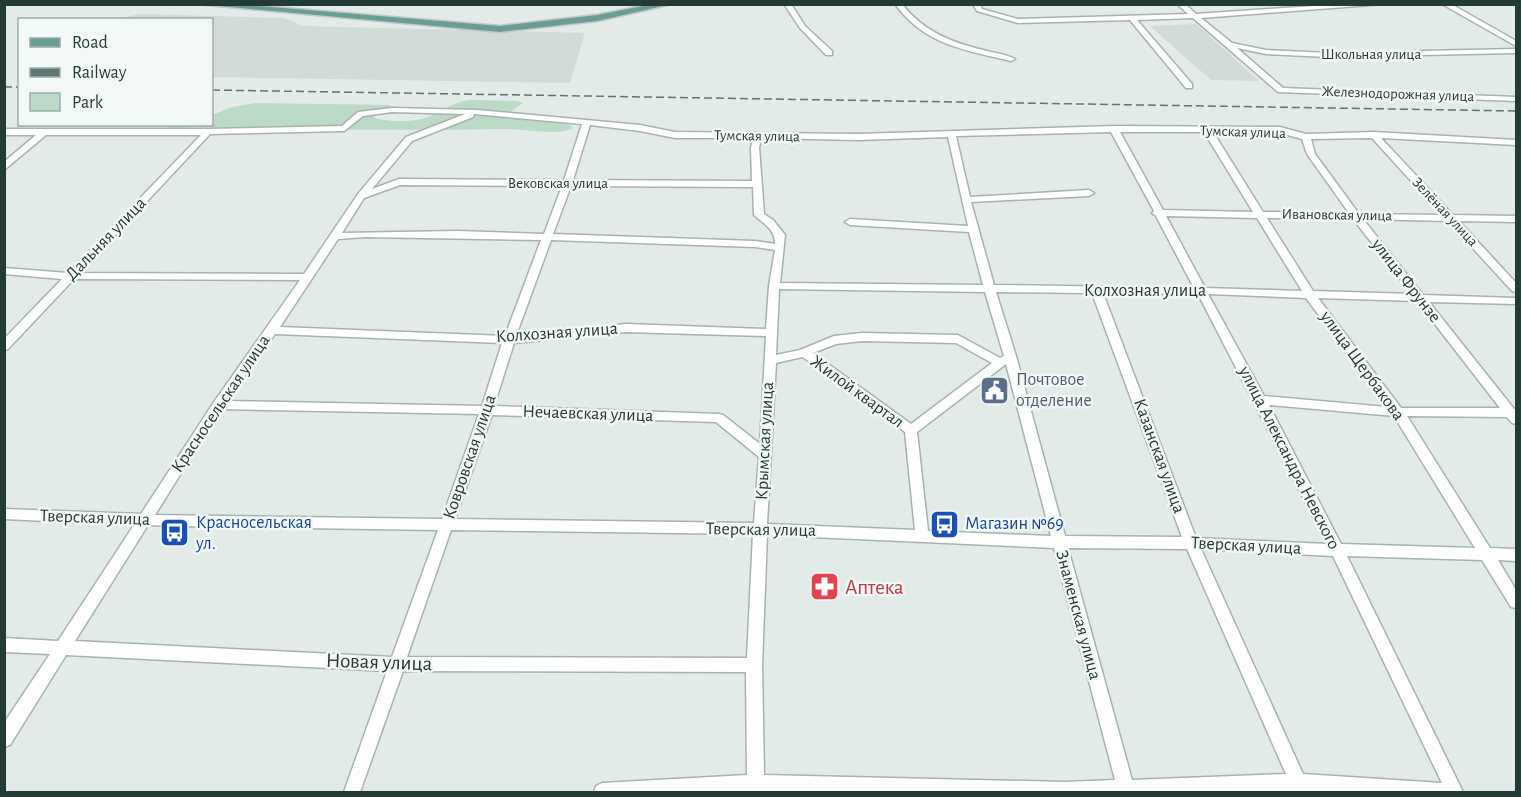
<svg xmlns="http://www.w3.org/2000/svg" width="1521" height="797" viewBox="0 0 1521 797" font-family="'Alegreya Sans',sans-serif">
<rect width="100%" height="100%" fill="#e2ebe7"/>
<g fill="#d0dbd7">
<polygon points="140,14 284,18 302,26 585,33 570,83 212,77 212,20 118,19"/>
<polygon points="1196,24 1259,81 1211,80 1150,26"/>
</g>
<path fill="#bcdbc6" d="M469,100l48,1 6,2 -14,10c17,16 49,0 64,15 -13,8 -51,1 -68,1 -104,2 -208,0 -311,-2l-25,3 -2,-4 45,-2v-9l20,-8 24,-4 135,2 -1,4 -15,6 -1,3c16,4 42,5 56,-2 15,-7 23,-13 39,-16z"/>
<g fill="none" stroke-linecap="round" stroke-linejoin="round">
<defs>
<g id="minor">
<polygon points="784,4 791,4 805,26 832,51 832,55 826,55 800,28"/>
<path d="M895,4h7c21,27 48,38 81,46 10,3 23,4 32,9l-4,2c-46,-11 -86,-16 -116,-57z"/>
<polygon points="973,4 980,4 982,9 1018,19 1188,14 1177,4 1185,4 1196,14 1342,4 1384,4 1201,18 1232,43 1266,50 1328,53 1516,49 1516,53 1328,57 1266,54 1237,48 1283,88 1516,97 1516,101 1278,92 1193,18 1137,20 1192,84 1192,88 1186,88 1130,20 1018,23 977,11"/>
<polygon points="1442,4 1451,4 1516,41 1516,46"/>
<path d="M392,108l85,2 163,15 35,7 183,2 256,-8 166,1 26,7 68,-2 142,8v5l-135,-7 72,77 63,1v6l-57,-1 57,62v9l-4,-1 -64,-70 -85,-2 60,76 93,3v6l-87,-2 85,107h2v15l-4,-1 -5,-6 -100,-1 83,132 26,1v12l-18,-1 18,30v18l-5,-1 -29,-47 -135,-4 116,236c-71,0 -143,-2 -214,0h-655l2,-6 6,-3 145,-8 -1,-103 -343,-1 -43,121h-16l43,-121 -321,-16 -56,90 -6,2v-24l46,-69 -46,-2v-14l54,3 76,-116 -130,-6v-10l137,5 73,-112 86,-122 -226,-1 -66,70 -4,1v-11l58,-60 -58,-5v-6l64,5 133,-138h-155l-42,35v-8l32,-27h-32v-6h204l134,-3 16,-14zM392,112l73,2 -59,23 -48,57 -54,80 -224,-1 130,-139 134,-3 19,-15zM474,114l108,10 -18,56 -165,-1 -27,10 40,-48 61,-24zM590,125l50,6 35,7h79l-3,9 1,34 -179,-1zM1111,132l43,79 -2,2 4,3 38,72 -200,-3 -23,-83 118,-6 5,-3 -5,-3 -119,7 -14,-61zM1120,132h84l49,80 -90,-2zM1213,132l67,1 22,6 5,15 42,59 -86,-1zM948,137l20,89 -118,-7 -5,3 5,3 119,7 14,53 -203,-2 5,-48 -12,-15 -9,-6 -5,-67 3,-9 96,2zM1372,138l70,77 -83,-1 -44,-60 -4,-15zM400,185l162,1 -18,48 -86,-3 -116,2 22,-35zM571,186l182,1 1,28c10,9 21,14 21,29l-20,-3 -202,-7zM1166,216l91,2 45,73 -97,-3zM1267,218l86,1 59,75 -99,-3zM365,237l176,3 -36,96 -225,-9 58,-88zM551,240l204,7 20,3 -6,36 -3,43 -140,-5 -110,12zM779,289l206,3 19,64 -4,2 -42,-23 -96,-2 -28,3 -34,14 -24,5zM996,292l96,1 90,244 -117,-1 -49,-180zM1103,293l95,1 129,250 -131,-6zM1208,294l98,4 81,109 -123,-11zM1318,298l99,3 83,107h-99zM626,332l140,4 -6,108 -37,-29 -4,-1 -225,-8 20,-63zM275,334l227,9 -20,63 -255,-5zM862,341l94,2 36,20 -81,61 -98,-71 23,-9zM802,357l12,7 91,68 10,98 -148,-6 9,-161zM1006,364l45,172 -123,-5 -11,-99zM1269,405l125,11 81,132 -134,-4zM221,409l258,5 -37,105 -287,-4zM492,415l224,7 43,35 -5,66 -299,-4zM148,525l30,1 260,4 -46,127 -317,-16zM451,530l302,4 -6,124 -340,-1zM767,535l287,13 61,232 -50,2 -301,-7 -2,-110zM1068,548l119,1 99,225 -154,6zM1201,549l132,7 109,227 -139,-9z"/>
</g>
<polygon id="major" points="197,4 237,4 500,26 597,15 653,4 672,4 597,21 500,32"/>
</defs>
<use href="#minor" stroke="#a5b3ae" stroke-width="3"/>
<use href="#major" stroke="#c1c8c7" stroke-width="3"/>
<use href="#minor" fill="#fff" fill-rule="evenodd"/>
<use href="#major" fill="#699e94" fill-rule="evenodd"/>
<g stroke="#5d7671" stroke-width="1.5" stroke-dasharray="8 4" stroke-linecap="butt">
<polyline points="4,87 20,87"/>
<polyline points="212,90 1516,111"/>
</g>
</g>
<defs>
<symbol id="civic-square" viewBox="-11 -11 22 22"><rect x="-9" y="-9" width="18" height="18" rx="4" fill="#5c6f8a" stroke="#f2f8f5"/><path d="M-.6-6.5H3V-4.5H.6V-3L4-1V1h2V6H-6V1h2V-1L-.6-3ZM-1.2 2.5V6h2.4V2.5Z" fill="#fff"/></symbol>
<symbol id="bus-square" viewBox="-11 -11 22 22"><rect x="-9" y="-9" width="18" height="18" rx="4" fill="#1a4fb4" stroke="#f2f8f5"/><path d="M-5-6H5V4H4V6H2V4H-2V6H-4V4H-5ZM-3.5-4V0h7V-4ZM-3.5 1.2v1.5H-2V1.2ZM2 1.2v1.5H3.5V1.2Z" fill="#fff"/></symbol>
<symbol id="pharmacy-square" viewBox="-11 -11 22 22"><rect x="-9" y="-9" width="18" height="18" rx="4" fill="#e0444e" stroke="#f2f8f5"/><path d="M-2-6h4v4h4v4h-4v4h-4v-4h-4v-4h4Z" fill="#fff"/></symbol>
</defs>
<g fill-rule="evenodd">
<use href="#civic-square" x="978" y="374" width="33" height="33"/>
<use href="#bus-square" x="928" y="508" width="33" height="33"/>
<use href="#bus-square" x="158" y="516" width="33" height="33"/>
<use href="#pharmacy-square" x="808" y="570" width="33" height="33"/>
</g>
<g text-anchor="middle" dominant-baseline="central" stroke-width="5" stroke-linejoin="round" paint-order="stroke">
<g font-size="15" fill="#233b36" stroke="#f2f8f5">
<text x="1371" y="54">Школьная улица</text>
<text transform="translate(1398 94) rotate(2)">Железнодорожная улица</text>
<text transform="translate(1243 132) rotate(2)">Тумская улица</text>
<text transform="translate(757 136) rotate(1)">Тумская улица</text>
<text x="558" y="183">Вековская улица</text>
<text transform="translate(1445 212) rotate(47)">Зелёная улица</text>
<text transform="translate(1337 215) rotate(1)">Ивановская улица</text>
</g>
<g font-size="18" fill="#233b36" stroke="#f2f8f5">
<text transform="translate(106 239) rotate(-46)">Дальняя улица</text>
<text transform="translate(1406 281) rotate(52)">улица Фрунзе</text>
<text x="1145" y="291">Колхозная улица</text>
<text transform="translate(557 333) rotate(-4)">Колхозная улица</text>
<text transform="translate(1362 366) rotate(54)">улица Щербакова</text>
<text transform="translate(857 392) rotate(36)">Жилой квартал</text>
<text transform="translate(221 404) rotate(-56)">Красносельская улица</text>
<text transform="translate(588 414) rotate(2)">Нечаевская улица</text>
<text transform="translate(765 441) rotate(-87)">Крымская улица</text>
<text transform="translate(1159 456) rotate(70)">Казанская улица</text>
<text transform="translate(470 457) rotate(-71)">Ковровская улица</text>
<text transform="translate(1289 458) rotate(63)">улица Александра Невского</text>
<text transform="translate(95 518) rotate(2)">Тверская улица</text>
<text transform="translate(761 530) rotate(1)">Тверская улица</text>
<text transform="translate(1246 546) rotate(3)">Тверская улица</text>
<text transform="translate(1078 615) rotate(75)">Знаменская улица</text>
</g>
<g font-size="18" fill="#4e5e75" stroke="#f2f8f5" text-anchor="start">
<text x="1016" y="380">Почтовое<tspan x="1016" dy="21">отделение</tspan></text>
</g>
<g font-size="18" fill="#164399" stroke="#f2f8f5" text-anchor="start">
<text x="196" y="523">Красносельская<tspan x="196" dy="21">ул.</tspan></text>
<text x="965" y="524">Магазин №69</text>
</g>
<g font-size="21" fill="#be3a42" stroke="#f2f8f5" text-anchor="start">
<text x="845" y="587">Аптека</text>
</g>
<g font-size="21" fill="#233b36" stroke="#f2f8f5">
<text transform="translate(379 662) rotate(2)">Новая улица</text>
</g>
</g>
<rect width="1521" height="797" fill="none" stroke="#233b36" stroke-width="12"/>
<rect x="18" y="18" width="195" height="108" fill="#f2f8f5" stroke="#9faca9" stroke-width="1.5"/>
<rect x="30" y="38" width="30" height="9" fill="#699e94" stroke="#9faca9" stroke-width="1.5"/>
<text x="72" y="48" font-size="18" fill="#233b36">Road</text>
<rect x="30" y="68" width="30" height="9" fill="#5d7671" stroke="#9faca9" stroke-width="1.5"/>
<text x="72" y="78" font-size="18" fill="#233b36">Railway</text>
<rect x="30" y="93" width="30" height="18" fill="#bcdbc6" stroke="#9faca9" stroke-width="1.5"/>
<text x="72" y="108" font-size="18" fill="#233b36">Park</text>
</svg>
